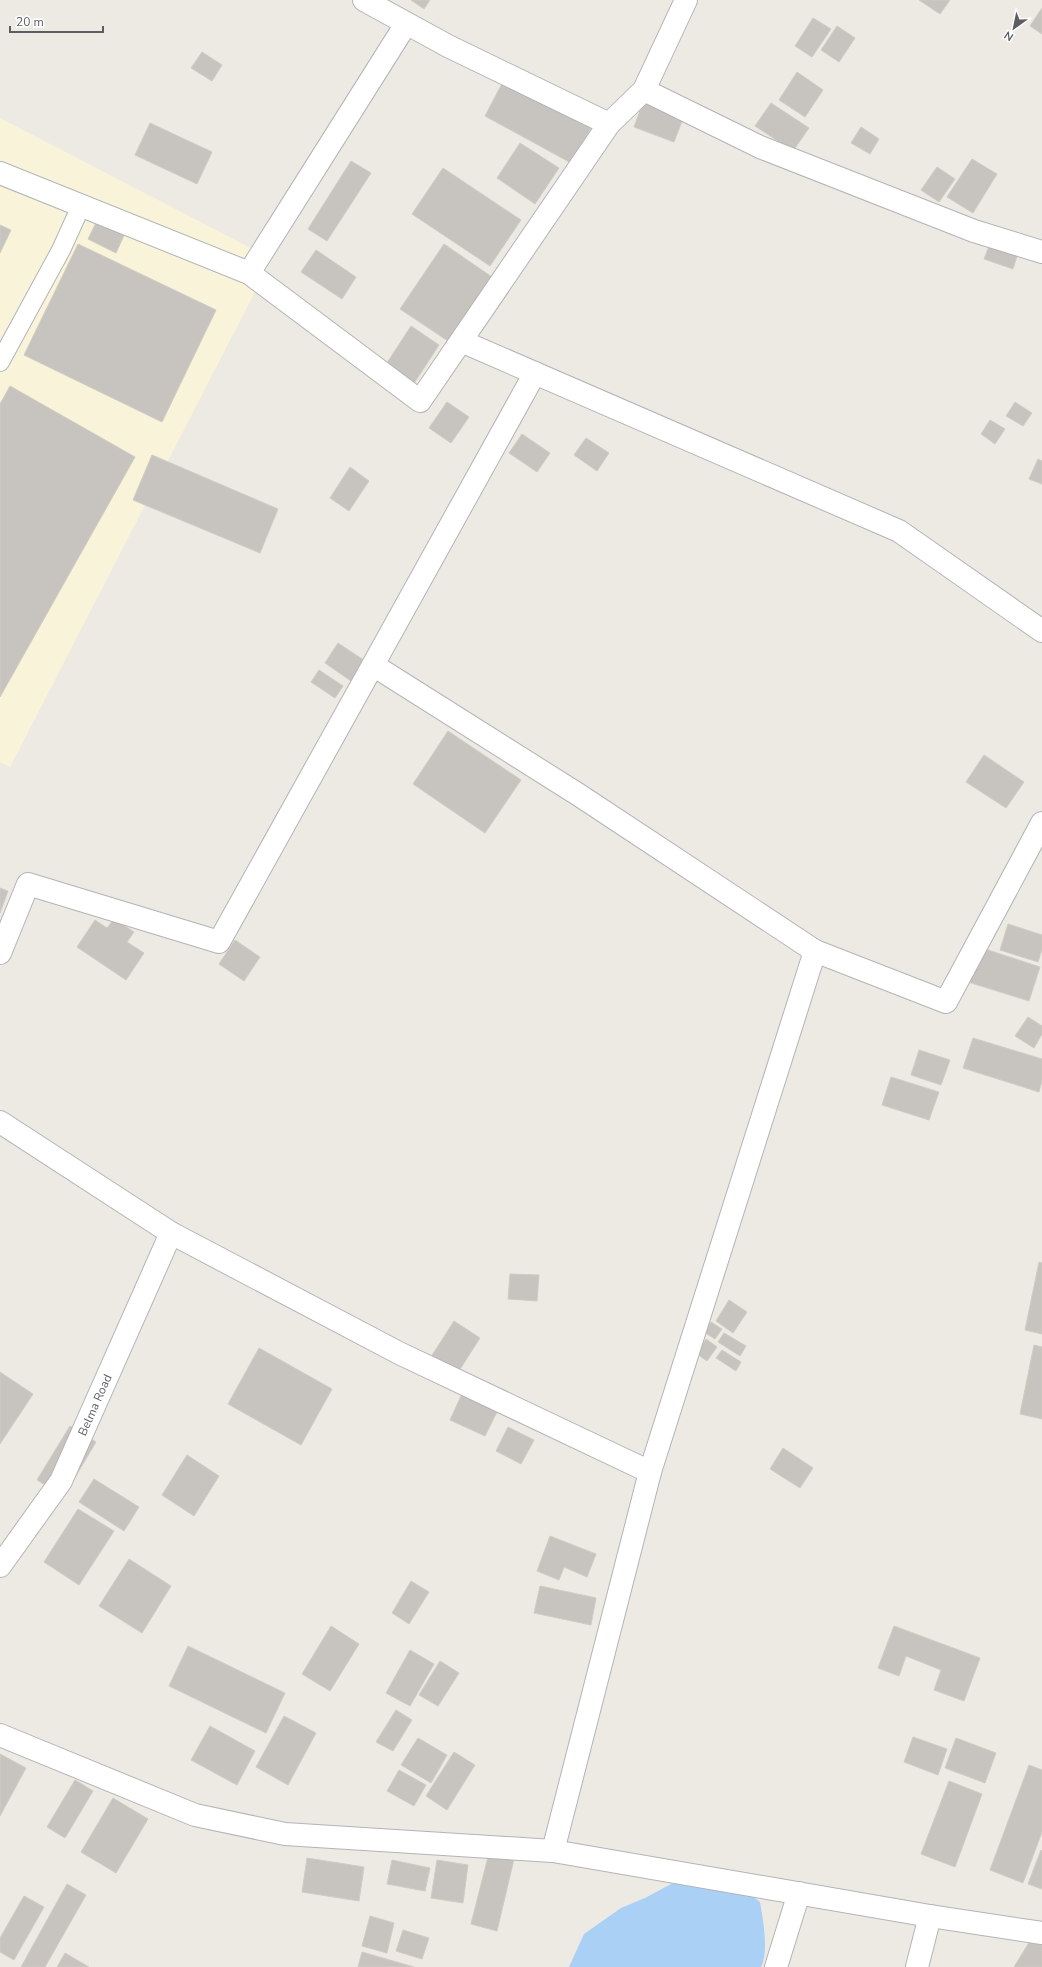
<svg xmlns="http://www.w3.org/2000/svg" width="1042" height="1967" viewBox="0 0 1042 1967" font-family="'Nunito Sans',sans-serif">
<rect width="100%" height="100%" fill="#eceae3"/>
<polygon fill="#f9f3da" points="0,118 272,259 10,767 0,762"/>
<path fill="#aad0f5" d="M718,1882l27,8 15,12c3,18 9,49 1,65h-192l15,-33 37,-26 24,-10 26,-14z"/>
<g fill="#c7c4bf" stroke="#d0ccc2">
<polygon points="411,0 430,0 424,9"/>
<polygon points="919,0 950,0 940,14"/>
<polygon points="1042,8 1042,34 1030,26"/>
<polygon points="813,18 831,29 812,57 795,46"/>
<polygon points="837,26 855,38 839,62 821,50"/>
<polygon points="202,52 222,65 212,81 191,68"/>
<polygon points="797,72 823,90 805,117 779,100"/>
<polygon points="505,78 592,126 571,163 485,116"/>
<polygon points="644,100 684,116 674,142 634,127"/>
<polygon points="771,103 809,128 793,151 755,126"/>
<polygon points="150,123 212,152 197,184 135,155"/>
<polygon points="861,127 879,139 870,154 851,143"/>
<polygon points="520,143 559,168 535,204 497,178"/>
<polygon points="972,159 997,174 973,213 947,197"/>
<polygon points="351,161 371,173 327,241 308,229"/>
<polygon points="937,167 955,179 939,202 921,190"/>
<polygon points="443,168 521,220 490,266 412,214"/>
<polygon points="99,217 126,231 116,253 88,239"/>
<polygon points="0,225 11,230 0,253"/>
<polygon points="78,244 216,310 162,422 24,355"/>
<polygon points="444,244 492,277 448,341 400,309"/>
<polygon points="989,246 1017,256 1013,269 984,259"/>
<polygon points="316,250 356,277 342,299 301,272"/>
<polygon points="411,326 439,345 413,385 385,366"/>
<polygon points="10,386 135,457 0,697 0,404"/>
<polygon points="447,402 469,417 451,443 429,428"/>
<polygon points="1015,402 1032,413 1023,426 1006,416"/>
<polygon points="990,420 1005,429 995,444 981,434"/>
<polygon points="522,434 550,453 537,472 509,453"/>
<polygon points="586,438 609,453 597,471 574,455"/>
<polygon points="152,455 278,509 260,553 133,500"/>
<polygon points="1038,459 1042,461 1042,484 1029,479"/>
<polygon points="350,467 369,481 349,511 330,498"/>
<polygon points="338,643 365,661 351,681 325,663"/>
<polygon points="319,670 343,686 335,698 311,682"/>
<polygon points="448,731 521,780 485,833 413,784"/>
<polygon points="984,755 1024,782 1006,808 966,782"/>
<polygon points="0,888 8,891 0,913"/>
<polygon points="114,919 134,932 127,942 144,953 126,980 77,947 95,920 107,928"/>
<polygon points="1008,924 1042,935 1042,949 1038,962 1000,950"/>
<polygon points="235,940 260,957 244,981 219,964"/>
<polygon points="979,947 1040,967 1029,1001 968,982"/>
<polygon points="1028,1017 1042,1026 1042,1034 1034,1048 1015,1036"/>
<polygon points="973,1038 1042,1059 1042,1081 1039,1092 963,1068"/>
<polygon points="919,1050 950,1060 941,1085 911,1075"/>
<polygon points="891,1077 939,1092 929,1120 882,1105"/>
<polygon points="1039,1262 1042,1263 1042,1334 1025,1330"/>
<polygon points="510,1274 539,1275 537,1301 508,1299"/>
<polygon points="729,1300 747,1312 733,1333 716,1321"/>
<polygon points="454,1321 480,1338 457,1374 431,1357"/>
<polygon points="711,1322 722,1329 715,1339 704,1332"/>
<polygon points="724,1333 746,1346 740,1356 718,1342"/>
<polygon points="706,1339 717,1347 707,1361 697,1354"/>
<polygon points="1034,1345 1042,1347 1042,1419 1020,1414"/>
<polygon points="259,1348 332,1389 301,1445 228,1404"/>
<polygon points="722,1350 741,1362 736,1371 716,1358"/>
<polygon points="0,1372 33,1394 0,1444"/>
<polygon points="467,1383 503,1400 485,1436 450,1420"/>
<polygon points="70,1426 96,1442 64,1496 37,1480"/>
<polygon points="508,1427 534,1440 521,1464 496,1451"/>
<polygon points="783,1448 813,1468 800,1488 770,1469"/>
<polygon points="187,1455 219,1476 194,1516 162,1495"/>
<polygon points="94,1479 139,1507 124,1531 79,1502"/>
<polygon points="78,1509 114,1531 79,1585 44,1562"/>
<polygon points="550,1536 596,1554 587,1577 564,1567 559,1580 537,1571"/>
<polygon points="129,1559 171,1586 142,1633 99,1606"/>
<polygon points="411,1581 429,1592 409,1624 392,1613"/>
<polygon points="540,1586 596,1598 591,1625 534,1613"/>
<polygon points="331,1626 359,1644 330,1691 302,1674"/>
<polygon points="894,1626 980,1658 964,1701 934,1690 941,1670 906,1656 899,1676 878,1668"/>
<polygon points="188,1646 285,1693 266,1733 169,1686"/>
<polygon points="410,1650 434,1664 410,1706 386,1693"/>
<polygon points="440,1661 459,1673 438,1706 419,1695"/>
<polygon points="396,1710 412,1720 393,1751 376,1742"/>
<polygon points="284,1716 316,1733 288,1785 256,1767"/>
<polygon points="210,1726 255,1751 237,1785 191,1760"/>
<polygon points="913,1737 947,1749 938,1775 904,1762"/>
<polygon points="418,1738 447,1755 431,1783 401,1765"/>
<polygon points="956,1738 996,1753 985,1783 945,1768"/>
<polygon points="454,1752 475,1765 447,1810 426,1796"/>
<polygon points="0,1754 26,1768 0,1816"/>
<polygon points="1029,1765 1042,1770 1042,1832 1023,1883 990,1870"/>
<polygon points="399,1770 426,1785 414,1806 387,1791"/>
<polygon points="75,1780 93,1791 65,1838 47,1827"/>
<polygon points="949,1781 982,1794 955,1867 921,1854"/>
<polygon points="113,1798 148,1819 116,1873 81,1852"/>
<polygon points="490,1849 515,1855 497,1931 471,1924"/>
<polygon points="1041,1850 1042,1851 1042,1889 1028,1884"/>
<polygon points="307,1858 364,1867 359,1901 302,1892"/>
<polygon points="392,1860 430,1868 425,1891 387,1884"/>
<polygon points="437,1860 468,1865 463,1903 431,1898"/>
<polygon points="67,1884 86,1895 45,1967 21,1967"/>
<polygon points="24,1896 44,1907 14,1960 0,1952 0,1938"/>
<polygon points="370,1916 394,1923 387,1953 362,1946"/>
<polygon points="403,1930 429,1938 422,1959 396,1951"/>
<polygon points="1036,1931 1042,1935 1042,1967 1014,1967"/>
<polygon points="362,1952 414,1967 358,1967"/>
<polygon points="65,1953 89,1967 57,1967"/>
</g>
<g fill="none" stroke-linecap="round" stroke-linejoin="round">
<defs>
<polyline id="lane" points="0,362 61,250 81,206"/>
<g id="street">
<polyline points="364,0 448,46 609,124 644,90 760,147 974,231 1042,252"/>
<polyline points="644,90 686,0"/>
<polyline points="0,173 249,273 406,24"/>
<polyline points="249,273 420,401 609,124"/>
<polyline points="461,341 899,531 1042,631"/>
<polyline points="373,665 535,373"/>
<polyline points="815,951 946,1002 1042,823"/>
<polyline points="0,953 28,884 219,942 373,665 579,795 815,951 650,1472 553,1851 930,1916 1042,1933"/>
<polyline points="0,1122 171,1233 399,1353 650,1472"/>
<polyline points="0,1566 61,1481 171,1233"/>
<polyline points="0,1735 195,1815 285,1834 553,1851"/>
<polyline points="776,1967 799,1893"/>
<polyline points="917,1967 930,1916"/>
</g>
</defs>
<use href="#lane" stroke="#b3b4b8" stroke-width="20"/>
<use href="#street" stroke="#b3b4b8" stroke-width="24"/>
<use href="#lane" stroke="#fff" stroke-width="18"/>
<use href="#street" stroke="#fff" stroke-width="22"/>
</g>
<g text-anchor="middle" dominant-baseline="central" stroke-width="4" stroke-linejoin="round" paint-order="stroke">
<g font-size="12" fill="#5b5d61" stroke="#fff">
<text transform="translate(95 1405) rotate(-66)">Belma Road</text>
</g>
</g>
<g transform="translate(1014 28) rotate(213)" stroke="#ffffff" stroke-width="3" paint-order="stroke">
<path d="M0-3L7 15L0 10L-7 15Z" fill="#5b5d61"/>
<text y="-6" font-size="11" font-weight="bold" text-anchor="middle" fill="#5b5d61">N</text>
</g>
<path d="M10 26v6h93v-6" fill="none" stroke="#5b5d61" stroke-width="2"/>
<text x="16" y="26" font-size="12" fill="#5b5d61" stroke="#ffffff" stroke-width="3" paint-order="stroke">20 m</text>
</svg>
